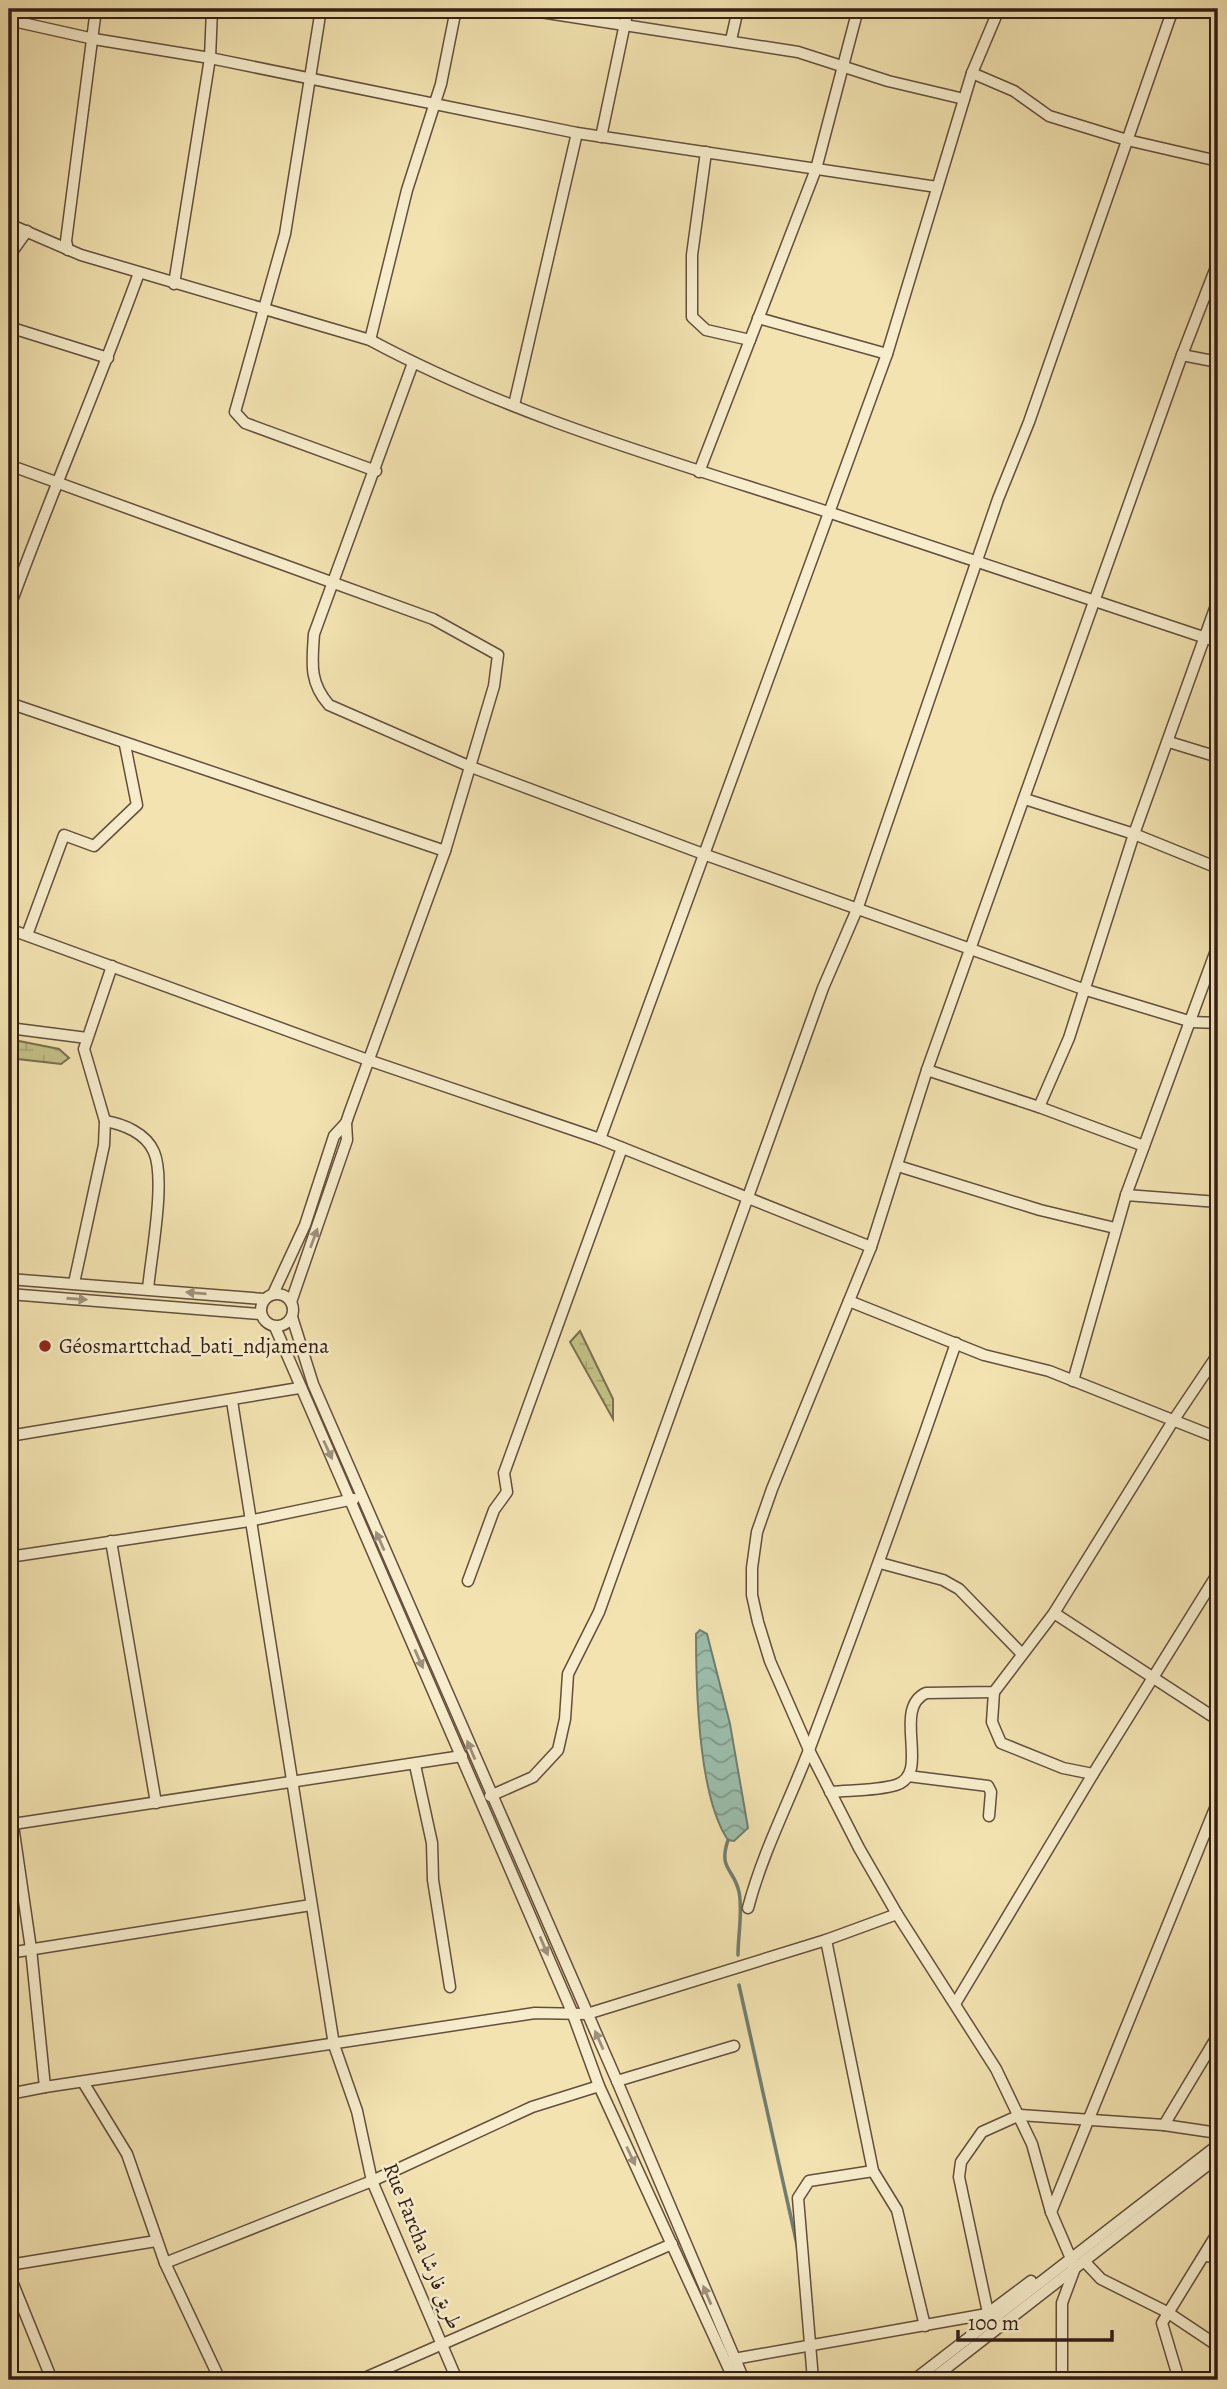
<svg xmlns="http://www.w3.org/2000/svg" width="1227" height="2389" viewBox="0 0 1227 2389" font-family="Alegreya,Amiri,serif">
<defs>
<pattern id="wetland-marsh" width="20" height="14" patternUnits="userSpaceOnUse" patternTransform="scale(1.75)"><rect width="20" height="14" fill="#c3c186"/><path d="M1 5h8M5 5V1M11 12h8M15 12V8" fill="none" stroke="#a8a573"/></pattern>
<pattern id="water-waves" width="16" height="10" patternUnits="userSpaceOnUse" patternTransform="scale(1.75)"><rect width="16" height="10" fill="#9bbeac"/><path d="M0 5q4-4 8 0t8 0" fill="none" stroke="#7f9a8b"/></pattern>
</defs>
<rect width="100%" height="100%" fill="#f2e3b0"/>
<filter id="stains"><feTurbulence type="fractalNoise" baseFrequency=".00286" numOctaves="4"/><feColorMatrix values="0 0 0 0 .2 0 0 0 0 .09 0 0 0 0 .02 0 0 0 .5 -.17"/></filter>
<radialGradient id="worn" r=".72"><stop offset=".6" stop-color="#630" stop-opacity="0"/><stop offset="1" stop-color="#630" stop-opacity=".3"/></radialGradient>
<g fill="url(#wetland-marsh)" stroke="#7a704e" stroke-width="2">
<polygon points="9,1039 59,1049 69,1058 61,1064 9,1058"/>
<polygon points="580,1331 613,1399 613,1419 570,1342"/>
</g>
<path fill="url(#water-waves)" stroke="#717e70" stroke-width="2" d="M700,1630l7,4 23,90 18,104 -14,13 -6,-1c-30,-44 -32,-153 -32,-206z"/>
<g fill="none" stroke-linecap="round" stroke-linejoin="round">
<g stroke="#717e70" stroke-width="3.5">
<path d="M728,1840c-10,30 6,28 11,52 4,19 -1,43 -1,63"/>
<polyline points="739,1985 798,2249"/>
</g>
<defs>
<g id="minor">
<polyline points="321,9 285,234 235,412 245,423 376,471"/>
<polyline points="521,9 798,52 888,81 964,99"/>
<polyline points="9,20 94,39 210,58 577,133 937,187"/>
<polyline points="731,40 738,9"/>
<polyline points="972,73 1014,91 1049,116 1127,140 1218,161"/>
<polyline points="601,137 628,9"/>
<polyline points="706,152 692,255 692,317 706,330 750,340"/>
<path d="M9,224l72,31 289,85c145,78 305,122 461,173 129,42 258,87 387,129"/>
<polyline points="68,250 66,241 96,9"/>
<polyline points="9,256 27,231"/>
<polyline points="174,284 210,58 212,9"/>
<polyline points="758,318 887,354"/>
<polyline points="9,327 108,358"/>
<polyline points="370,340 407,190 441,84 456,9"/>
<polyline points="1182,355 1218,362"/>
<path d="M413,363l-99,271c-2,29 -5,48 15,71l142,62 235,88 377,134 109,33 26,1"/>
<polyline points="514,405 577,133"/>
<polyline points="9,465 433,619 498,655 494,686 445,851 349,1114 346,1123 347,1140 291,1302"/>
<polyline points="699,472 816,169 858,9"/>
<path d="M9,609c41,-113 89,-223 130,-336"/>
<polyline points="9,703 445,851"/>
<polyline points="1169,742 1218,757"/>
<polyline points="1025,799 1134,834 1218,868"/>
<polyline points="9,929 368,1060 600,1139 871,1247"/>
<polyline points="27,935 64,835 94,846 137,805 125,745"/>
<polyline points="9,1028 87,1038"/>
<polyline points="927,1070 1039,1107 1069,1038 1134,834 1218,600"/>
<polyline points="1039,1107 1144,1146"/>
<path d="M105,1121c18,3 41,12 49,31 12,28 -3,104 -6,137"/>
<polyline points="600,1139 887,354 972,73 999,9"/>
<polyline points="898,1166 1040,1210 1115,1228"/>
<polyline points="1126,1195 1218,945"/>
<polyline points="9,1279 264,1299"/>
<polyline points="74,1283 104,1145 105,1121 84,1049 112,966"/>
<circle cx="277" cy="1310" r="16"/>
<polyline points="9,1294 260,1314"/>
<polyline points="273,1294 305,1225 334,1136 346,1123"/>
<polyline points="849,1301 984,1355 1049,1371 1218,1438"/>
<polyline points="292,1317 313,1384 617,2081 744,2380"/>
<polyline points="275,1327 572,2012 599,2086 734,2380"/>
<polyline points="1073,1381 1126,1195 1218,1202"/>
<polyline points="232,1401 334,2045 357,2111 372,2181 457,2380"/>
<polyline points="9,1436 299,1388"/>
<polyline points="111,1541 156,1803"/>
<polyline points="9,1557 249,1521 354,1499"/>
<polyline points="880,1563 943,1580 959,1589 1022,1654"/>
<polyline points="468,1581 494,1510 507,1492 504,1473 622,1148"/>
<polyline points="1054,1613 1218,1720"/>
<polyline points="994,1692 992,1722 1001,1743 1063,1768 1093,1774"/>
<polyline points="415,1765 432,1843 433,1880 450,1987"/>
<polyline points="908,1776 988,1786 991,1792 989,1816"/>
<path d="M830,1792c21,-2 46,-1 66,-7 36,-11 -5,-76 30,-92l68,-1 60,-79 119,-192 45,-67"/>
<polyline points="490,1796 533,1777 558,1750 565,1719 568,1674 599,1612 823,988 858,907 998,499 1029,422 1173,9"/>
<polyline points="9,1798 31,1949 45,2087 535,2013 587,2014 826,1940 897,1914"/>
<polyline points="13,1824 462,1756"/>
<path d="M748,1908c16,-61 46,-115 67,-174 49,-130 96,-260 141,-391"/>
<polyline points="826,1940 873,2171 897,2210 925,2326"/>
<polyline points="9,1953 311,1905"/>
<polyline points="955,2004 1093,1774 1218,1573"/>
<polyline points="617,2081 734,2046"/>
<polyline points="83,2082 127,2154 165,2263 220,2380"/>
<polyline points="9,2094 45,2087"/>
<polyline points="1164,2125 1218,2035"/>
<polyline points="1051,2212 1218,1801"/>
<polyline points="1204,2256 1218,2257"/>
<polyline points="1084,2261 1101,2279 1167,2312 1218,2346"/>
<polyline points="165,2263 372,2181 532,2107 599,2086"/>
<polyline points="9,2265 156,2241"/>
<polyline points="9,2274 52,2380"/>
<polyline points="990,2322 959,2177 961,2162 982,2132 1020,2115 1164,2125 1218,2133"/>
<polyline points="734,2359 987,2314 1031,2281"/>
<polyline points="360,2380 672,2244"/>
<polyline points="813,2380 798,2198 809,2181 873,2171"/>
<polyline points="914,2380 1218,2145"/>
<polyline points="931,2380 1218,2157"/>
<polyline points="1062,2380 1062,2303 1075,2268 1051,2212 1032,2144 996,2069 897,1914 859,1848 809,1750 770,1661 758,1622 752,1595 752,1568 757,1532 772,1489 871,1247 927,1070 1182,355 1218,262"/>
<polyline points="1179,2380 1162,2323 1218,2232"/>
</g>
</defs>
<use href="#minor" stroke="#624f3d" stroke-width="13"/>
<use href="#minor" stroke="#f7edcc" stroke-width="10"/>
</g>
<defs><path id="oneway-solid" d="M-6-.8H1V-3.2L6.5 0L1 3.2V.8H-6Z" transform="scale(1.75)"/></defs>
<g fill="#9e907b">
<use href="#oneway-solid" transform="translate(314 1238) rotate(-70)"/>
<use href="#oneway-solid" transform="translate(196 1293) rotate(-175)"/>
<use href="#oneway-solid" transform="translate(77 1299) rotate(4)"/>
<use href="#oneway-solid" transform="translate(328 1450) rotate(65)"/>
<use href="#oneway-solid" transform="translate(380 1541) rotate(-114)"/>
<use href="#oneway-solid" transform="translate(419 1659) rotate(66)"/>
<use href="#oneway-solid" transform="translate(471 1750) rotate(-113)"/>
<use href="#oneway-solid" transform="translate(544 1946) rotate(67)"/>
<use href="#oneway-solid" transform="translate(599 2040) rotate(-114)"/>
<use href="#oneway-solid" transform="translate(631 2156) rotate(65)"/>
<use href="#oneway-solid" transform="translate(707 2295) rotate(-113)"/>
</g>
<circle fill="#8f2418" stroke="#f7edcc" stroke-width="2.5" cx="45" cy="1346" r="7"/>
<g text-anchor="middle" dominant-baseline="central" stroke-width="5" stroke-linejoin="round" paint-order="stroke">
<g font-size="21" fill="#321e17" stroke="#f7edcc" text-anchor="start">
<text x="59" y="1346">Géosmarttchad_bati_ndjamena</text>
</g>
<g font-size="21" fill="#321e17" stroke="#f7edcc">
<text transform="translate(423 2246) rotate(68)">Rue Farcha طريق فارشا</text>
</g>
</g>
<rect width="1227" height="2389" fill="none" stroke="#f2e3b0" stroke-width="35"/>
<rect x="10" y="10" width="1206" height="2368" fill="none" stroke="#321e17" stroke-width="3.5"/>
<rect x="18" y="18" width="1192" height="2354" fill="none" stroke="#321e17" stroke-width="2"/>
<path d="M958 2330v10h154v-10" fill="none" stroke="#321e17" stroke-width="3.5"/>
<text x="968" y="2330" font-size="21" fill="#321e17" stroke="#f7edcc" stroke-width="5" paint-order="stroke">100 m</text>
<rect width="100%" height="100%" filter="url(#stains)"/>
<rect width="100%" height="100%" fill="url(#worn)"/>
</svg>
